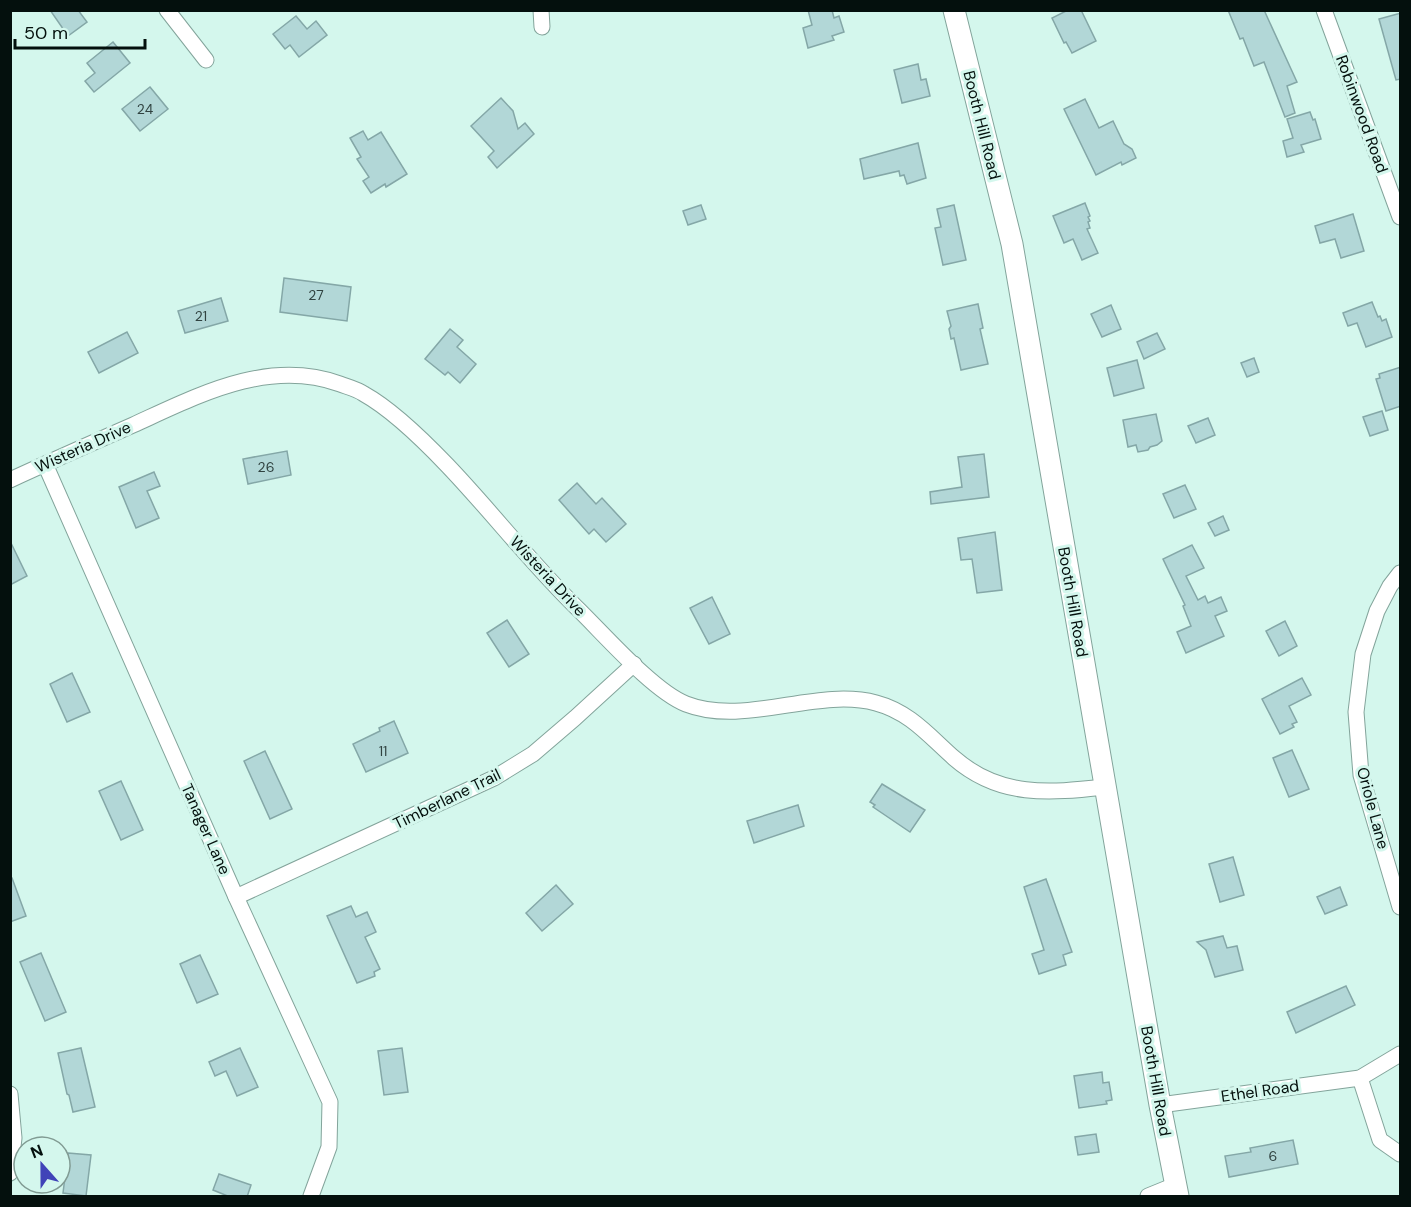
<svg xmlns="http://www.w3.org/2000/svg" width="1411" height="1207" viewBox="0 0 1411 1207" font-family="'DM Sans',sans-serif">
<rect width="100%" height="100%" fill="#d4f7ed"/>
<g fill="#b2d7d7" stroke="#84a7a7" stroke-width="1.5">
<polygon points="50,10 78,10 87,22 68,36"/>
<polygon points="808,10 832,10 834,18 839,16 844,32 832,36 834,40 808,48 803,28 812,25"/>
<polygon points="1068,10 1081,10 1096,41 1072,53 1066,42 1064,43 1052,18"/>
<polygon points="1228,10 1264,10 1297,82 1287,86 1295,113 1285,117 1264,62 1254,66 1243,38 1240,39"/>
<polygon points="1401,13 1401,79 1396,80 1379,19"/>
<polygon points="296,16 307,29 316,21 327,35 299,57 290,45 285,49 273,34"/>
<polygon points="113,42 130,63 94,92 85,81 95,73 87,63"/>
<polygon points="918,64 921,80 926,79 930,96 902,103 894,70"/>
<polygon points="150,87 168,109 140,131 122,109"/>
<polygon points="501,98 513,111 518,129 525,123 534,134 497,168 488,157 494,151 471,126"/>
<polygon points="1085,99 1099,128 1113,121 1124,144 1132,149 1136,158 1122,165 1121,162 1096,175 1064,109"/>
<polygon points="1310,112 1313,120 1315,119 1321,139 1301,145 1304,152 1287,157 1283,141 1293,138 1287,119"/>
<polygon points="363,131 368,140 381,132 407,174 386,187 385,184 371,193 363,181 369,177 357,159 361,157 350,138"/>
<polygon points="918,143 926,178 907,184 904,175 900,176 899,171 864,179 860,159"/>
<polygon points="1085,203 1090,216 1088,217 1090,221 1088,222 1090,228 1087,229 1098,253 1082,260 1073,239 1064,243 1053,216"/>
<polygon points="701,205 706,219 688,225 683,211"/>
<polygon points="954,205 966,260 943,265 935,228 941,227 937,209"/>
<polygon points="1353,214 1364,251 1341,258 1335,239 1320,243 1315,226"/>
<polygon points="284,278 351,287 347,321 280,312"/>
<polygon points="221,298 228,321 185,333 178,311"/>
<polygon points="1372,302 1378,317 1380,316 1382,321 1386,319 1392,337 1366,347 1357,323 1348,326 1343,313"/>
<polygon points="978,304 983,328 980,329 988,364 961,370 954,338 951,339 949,329 951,326 947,311"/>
<polygon points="1111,305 1121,329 1102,337 1091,314"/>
<polygon points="450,329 463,340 457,347 476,364 460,383 448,372 445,375 425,359"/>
<polygon points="127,332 138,353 99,373 88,352"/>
<polygon points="1157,333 1165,349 1144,359 1137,342"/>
<polygon points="1254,358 1259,372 1247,377 1241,363"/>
<polygon points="1137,360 1144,388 1114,396 1107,368"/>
<polygon points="1401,367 1401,406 1386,411 1376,379 1380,378 1379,374"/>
<polygon points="1382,411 1388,430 1370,436 1363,417"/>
<polygon points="1156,414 1162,441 1157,445 1150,447 1148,450 1138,452 1136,445 1128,447 1123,420"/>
<polygon points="1208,418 1215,435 1196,443 1188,426"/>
<polygon points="287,451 291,475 248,484 243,459"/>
<polygon points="984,454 989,497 931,504 930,492 962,487 958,457"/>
<polygon points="154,472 160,486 147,491 159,518 136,528 119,487"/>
<polygon points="577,483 596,504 602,498 626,524 606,542 594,529 589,534 559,500"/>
<polygon points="1185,485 1196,509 1174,518 1163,494"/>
<polygon points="1223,516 1229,530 1215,536 1208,523"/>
<polygon points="995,532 1002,590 977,593 972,559 961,560 958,538"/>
<polygon points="10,541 27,576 10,585"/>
<polygon points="1192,545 1204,568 1186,576 1198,600 1205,596 1208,603 1221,597 1227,611 1215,616 1224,636 1186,653 1177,632 1191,626 1183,606 1185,605 1163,559"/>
<polygon points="712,597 730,634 709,644 690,608"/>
<polygon points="507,620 529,654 509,667 487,633"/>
<polygon points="1285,621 1297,646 1279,656 1266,631"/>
<polygon points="72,673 90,712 67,722 50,684"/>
<polygon points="1302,678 1311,695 1289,706 1297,722 1292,724 1294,727 1280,734 1262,699"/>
<polygon points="394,721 408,753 366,772 353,744 380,731 379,728"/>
<polygon points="1292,750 1309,789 1289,797 1273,758"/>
<polygon points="265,751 292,809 270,819 244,761"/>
<polygon points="121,781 143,830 121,840 99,791"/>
<polygon points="882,784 925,810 910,832 873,807 875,805 870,802"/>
<polygon points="798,805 804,826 754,843 747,821"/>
<polygon points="1233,857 1244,895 1220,902 1209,864"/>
<polygon points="10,878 12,878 26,916 10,922"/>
<polygon points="1046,879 1072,952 1063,955 1066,965 1039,974 1032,954 1044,950 1024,887"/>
<polygon points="556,885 573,904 542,931 526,913"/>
<polygon points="1340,887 1347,905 1325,914 1317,897"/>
<polygon points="351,906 356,917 367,912 376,932 365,937 380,969 374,972 375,976 357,983 327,916"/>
<polygon points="1223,936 1227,948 1237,946 1243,970 1215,977 1206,950 1197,942"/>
<polygon points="41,953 66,1012 45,1021 20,962"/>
<polygon points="200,955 218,994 197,1003 180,964"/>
<polygon points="1346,986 1355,1005 1296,1033 1287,1012"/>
<polygon points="81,1048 95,1107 73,1112 69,1095 67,1094 58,1053"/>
<polygon points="240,1048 258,1087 237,1096 226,1071 215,1076 209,1062"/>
<polygon points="402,1048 408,1092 384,1095 378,1051"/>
<polygon points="1102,1072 1103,1083 1109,1082 1112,1100 1106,1101 1107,1104 1079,1108 1074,1076"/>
<polygon points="1096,1134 1099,1152 1078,1155 1075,1137"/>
<polygon points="1293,1140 1298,1164 1229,1177 1225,1156 1251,1152 1250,1148"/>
<polygon points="68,1153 91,1155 86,1196 63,1193"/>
<polygon points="219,1174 251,1185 247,1197 230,1197 213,1190"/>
</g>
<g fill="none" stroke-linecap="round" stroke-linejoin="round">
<defs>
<g id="street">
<polyline points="167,10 206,60"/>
<polyline points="541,10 542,27"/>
<polyline points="1324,10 1400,217"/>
<polyline points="45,464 236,897 330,1102 329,1147 311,1196"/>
<path d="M10,480c41,-19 82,-37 123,-55 66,-30 135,-67 207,-41 8,3 17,5 24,10 27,15 61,48 83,71 44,46 83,97 129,142 27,26 77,84 110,97 59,23 131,-17 190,-1 34,9 53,33 78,55 46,40 95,35 151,29"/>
<polyline points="1400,573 1390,586 1377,611 1363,654 1356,712 1361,775 1400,907"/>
<polyline points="236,897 494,778 533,754 575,718 634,664"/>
<polyline points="1360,1078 1380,1140 1400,1154"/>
<polyline points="10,1094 14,1138 10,1173"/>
<polyline points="1160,1105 1360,1078 1400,1054"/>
<polyline points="1148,1196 1175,1185"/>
</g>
<polyline id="secondary" points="954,10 1012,244 1160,1105 1178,1196"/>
</defs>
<use href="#street" stroke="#83a49b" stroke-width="17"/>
<use href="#secondary" stroke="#83a49b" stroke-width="23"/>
<use href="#street" stroke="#fff" stroke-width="15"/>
<use href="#secondary" stroke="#fff" stroke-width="21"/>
</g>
<g text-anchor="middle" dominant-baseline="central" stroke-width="6" stroke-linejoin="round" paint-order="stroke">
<g font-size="14" fill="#304240">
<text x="145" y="109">24</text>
<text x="316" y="295">27</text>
<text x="201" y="316">21</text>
<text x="266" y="467">26</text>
<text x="383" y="751">11</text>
<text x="1273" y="1156">6</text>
</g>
<g font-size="16" fill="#04100d" stroke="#d4f7ed">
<text transform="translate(1362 114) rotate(70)">Robinwood Road</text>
<text transform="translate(982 125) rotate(76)">Booth Hill Road</text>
<text transform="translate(83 447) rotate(-24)">Wisteria Drive</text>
<text transform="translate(548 576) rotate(47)">Wisteria Drive</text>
<text transform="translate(1073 602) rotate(80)">Booth Hill Road</text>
<text transform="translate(447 799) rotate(-26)">Timberlane Trail</text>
<text transform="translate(1373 808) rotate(75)">Oriole Lane</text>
<text transform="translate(206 829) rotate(66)">Tanager Lane</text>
<text transform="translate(1156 1081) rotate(80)">Booth Hill Road</text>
<text transform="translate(1260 1091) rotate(-8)">Ethel Road</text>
</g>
</g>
<rect width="1411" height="1207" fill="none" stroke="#04100d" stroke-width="24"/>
<g transform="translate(42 1165) rotate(339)"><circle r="28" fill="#d4f7ed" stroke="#819b93" stroke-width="1.5"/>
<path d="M0-4.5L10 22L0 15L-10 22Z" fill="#4043b8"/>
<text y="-9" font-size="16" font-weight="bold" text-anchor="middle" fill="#04100d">N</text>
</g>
<path d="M15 39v9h130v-9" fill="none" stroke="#04100d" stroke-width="3"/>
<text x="24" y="39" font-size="18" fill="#04100d" stroke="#d4f7ed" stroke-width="4.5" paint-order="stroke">50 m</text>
</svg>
